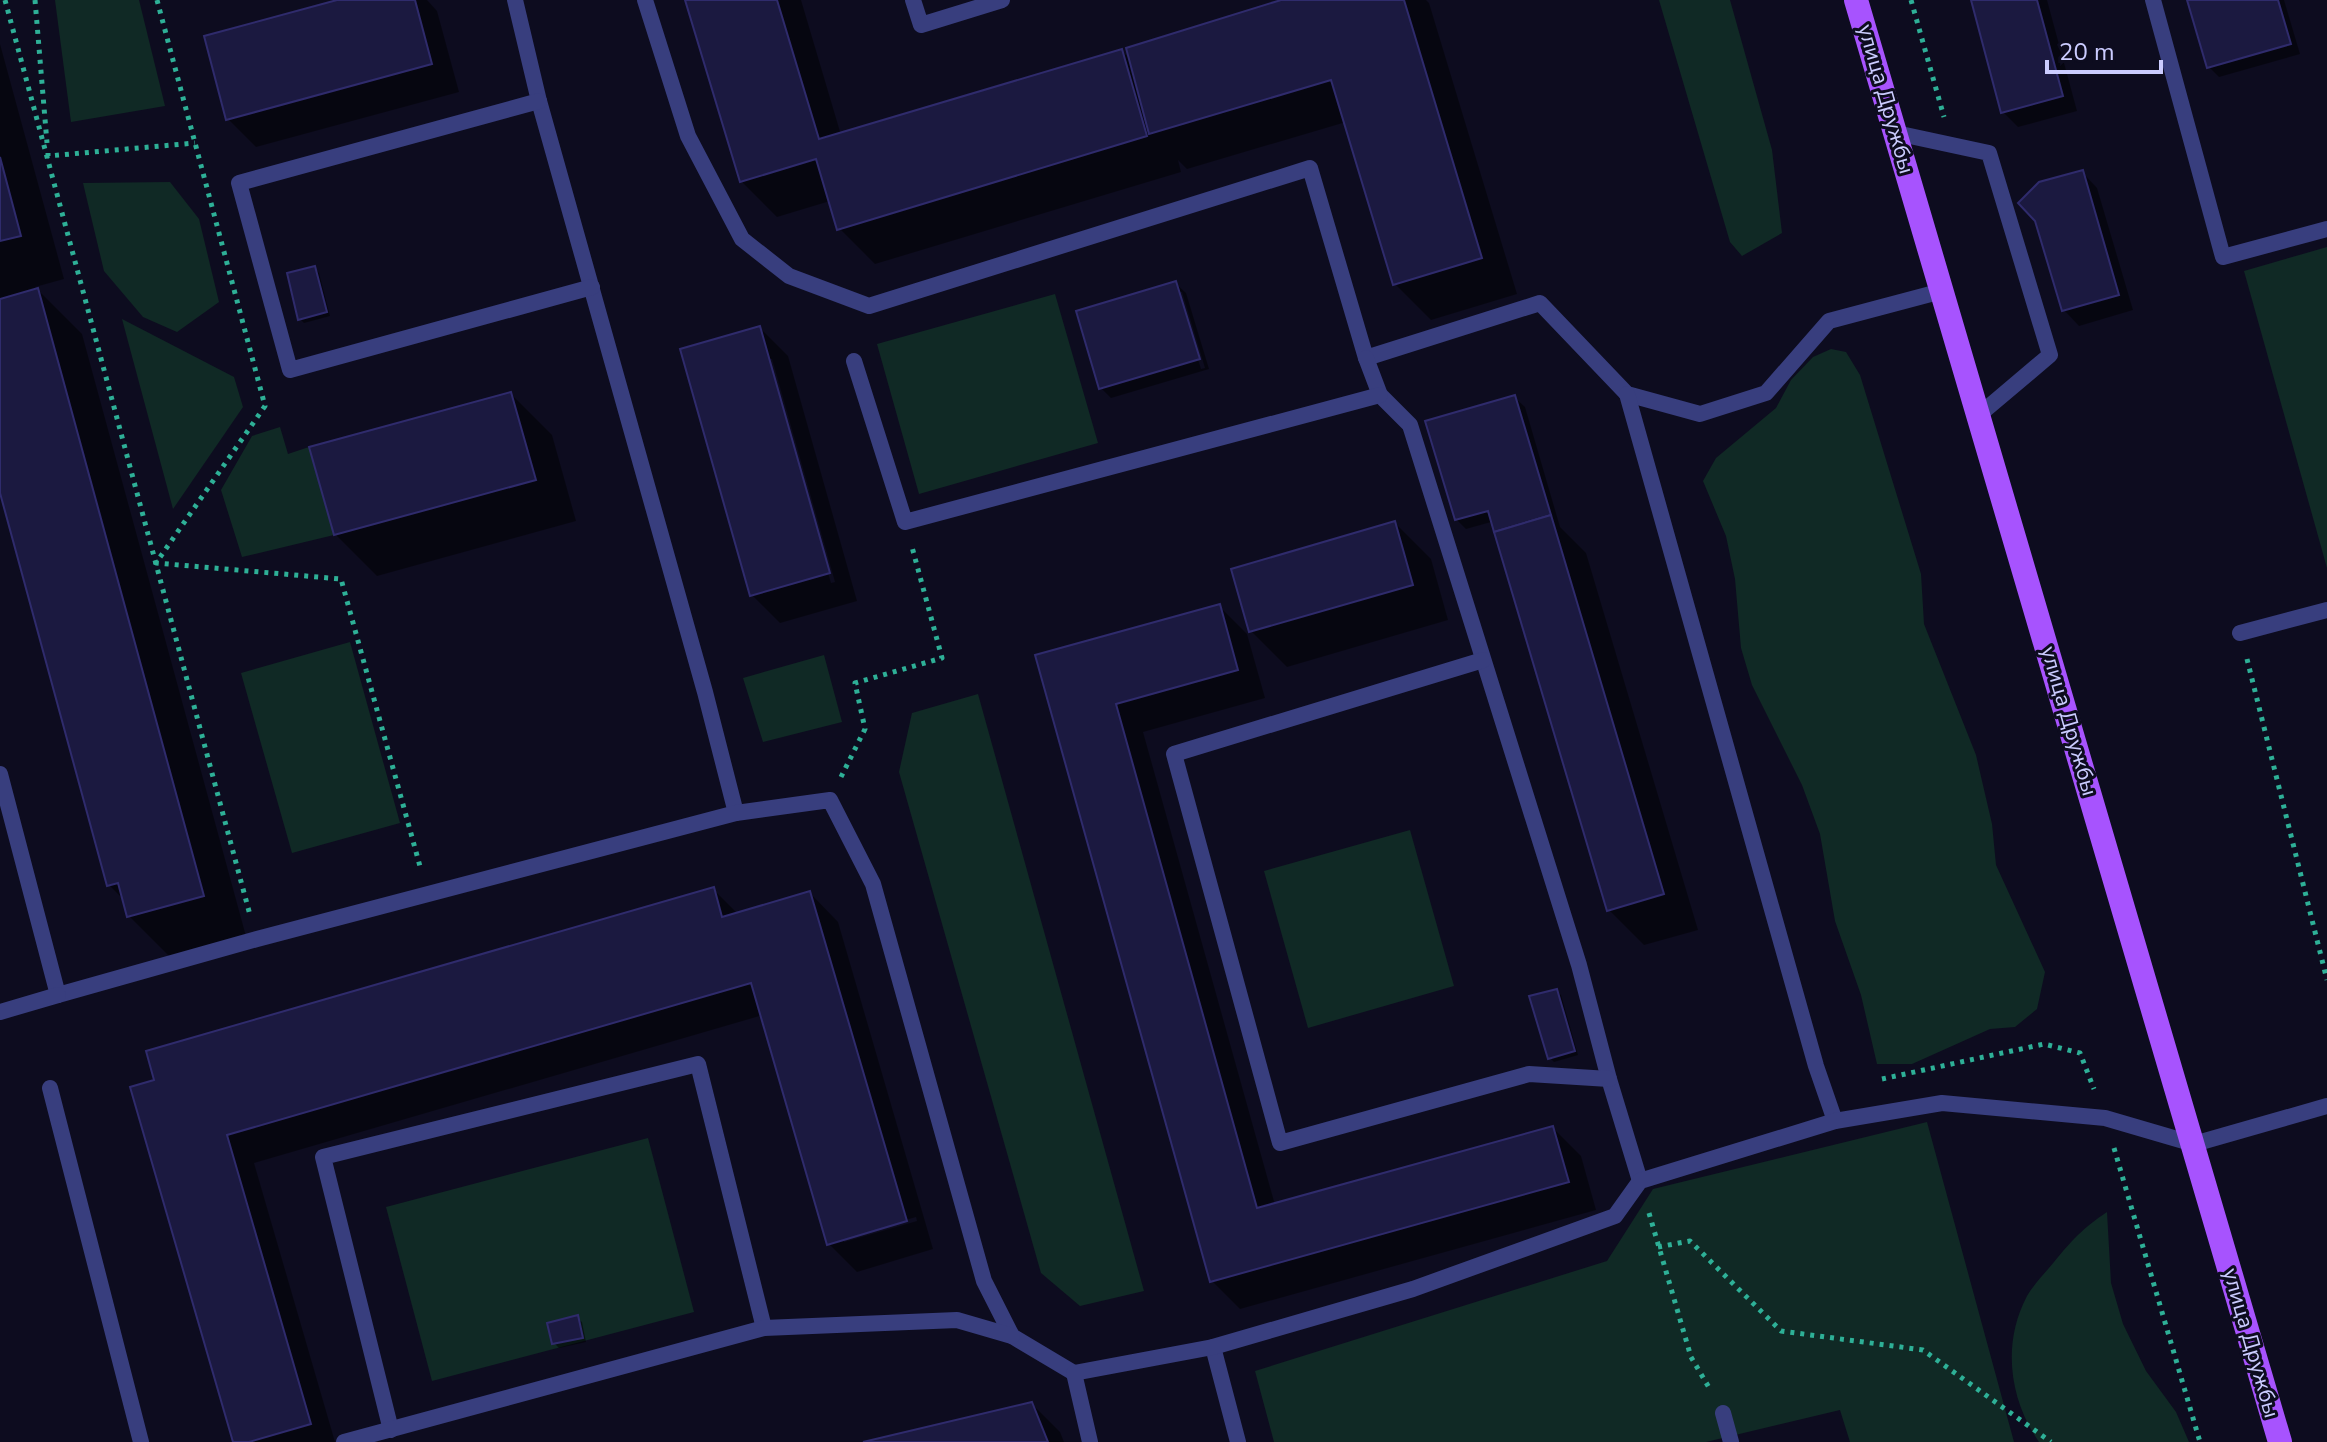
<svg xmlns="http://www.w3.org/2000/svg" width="2327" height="1442" viewBox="0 0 2327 1442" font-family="'Nunito Sans',sans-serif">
<rect width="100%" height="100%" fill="#0d0c1f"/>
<g fill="#102925">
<polygon points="55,0 139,0 165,106 71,122"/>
<polygon points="1659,0 1730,0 1772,150 1782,233 1742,256 1730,242"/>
<polygon points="170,182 199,219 219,302 177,332 143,317 104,271 83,183"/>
<polygon points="2327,247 2327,568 2244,271"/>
<polygon points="1055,294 1098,443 919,494 877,344"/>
<polygon points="122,319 234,377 243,407 173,509"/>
<polygon points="1831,349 1846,352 1860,375 1921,574 1924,624 1976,755 1992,824 1996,865 2045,972 2037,1009 2015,1027 1990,1029 1912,1064 1877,1064 1861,995 1835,921 1820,834 1802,785 1752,685 1741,648 1735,579 1726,536 1703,481 1716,458 1776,408 1791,380 1813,357"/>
<polygon points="280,427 288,454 309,447 334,535 242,557 221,490 252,436"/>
<polygon points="350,642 400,823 292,853 241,673"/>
<polygon points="824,655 842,722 763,742 743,678"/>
<polygon points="978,694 1144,1291 1080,1306 1041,1273 899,772 912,713"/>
<polygon points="1410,830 1454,986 1308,1028 1264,871"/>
<polygon points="1927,1122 2014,1442 1850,1442 1840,1410 1706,1442 1274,1442 1255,1371 1607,1261 1653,1189"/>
<polygon points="648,1138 694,1312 432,1381 386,1207"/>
<path d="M2107,1212l4,71 12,41 23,47 30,41 13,30h-150c-30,-43 -37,-99 -12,-146 7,-12 18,-23 27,-34 18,-22 29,-34 53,-50z"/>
</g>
<g fill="#0007" fill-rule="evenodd">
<polygon points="345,0 427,0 437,11 459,92 256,147 228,119"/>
<polygon points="687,0 801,0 841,135 1122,51 1132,61 1288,0 1426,0 1429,3 1517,294 1431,320 1395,284 1346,122 1187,169 1178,160 1181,172 875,264 839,228 830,201 777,217 741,181"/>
<polygon points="1973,0 2047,0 2077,111 2018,127 2003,112"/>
<polygon points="2189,0 2284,0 2300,54 2219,77 2209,67"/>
<polygon points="0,44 64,279 35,287 82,334 247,940 173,960 129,916 125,901 109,885 0,485"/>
<polygon points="2082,172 2097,188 2133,310 2079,326 2064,310"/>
<polygon points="315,268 319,273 330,316 304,323 300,319"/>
<path d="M1175,283l11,10 23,76 -98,29 -10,-10zM1177,292h5l23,76 -4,1z"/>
<path d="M760,328l28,28 69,245 -77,22 -28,-28zM767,359h5l63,223 -4,1z"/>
<polygon points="511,394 552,435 576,521 377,576 335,534"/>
<polygon points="1514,397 1525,407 1560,527 1586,553 1698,930 1644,945 1608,909 1491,522 1466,529 1456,519"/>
<polygon points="1395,523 1431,559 1448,620 1287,667 1251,631"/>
<polygon points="1219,606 1247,634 1265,698 1143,732 1275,1205 1553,1128 1581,1156 1596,1210 1240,1309 1212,1281 1037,657"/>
<path d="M713,889l25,25 72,-21 28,29 95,327 -76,23 -28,-28 -66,-229 -509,148 81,279h-100l-103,-354zM916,1217l1,4 -73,21v-4z"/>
<polygon points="1556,991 1561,995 1578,1055 1554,1062 1549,1057"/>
<polygon points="577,1318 582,1322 586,1342 559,1348 554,1343"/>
<polygon points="1032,1404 1060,1432 1064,1442 871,1442"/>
</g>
<g fill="#1b1940" stroke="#2f2b6c" stroke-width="2">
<polygon points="337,0 415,0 432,64 226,120 204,36"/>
<polygon points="685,0 777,0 819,139 1122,49 1147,136 837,230 816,159 740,182"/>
<polygon points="1281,0 1404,0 1482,258 1393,285 1331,80 1149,134 1126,48"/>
<polygon points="1971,0 2037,0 2063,96 2001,113"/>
<polygon points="2187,0 2278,0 2291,44 2207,68"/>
<polygon points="0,157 21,236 0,241"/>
<polygon points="2083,170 2119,295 2062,311 2035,221 2018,203 2039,182"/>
<polygon points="315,266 327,312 298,320 287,273"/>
<polygon points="1176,281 1200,359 1099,389 1076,311"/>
<polygon points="38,288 204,896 127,917 118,883 107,886 0,493 0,299"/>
<polygon points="760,326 830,573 750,596 680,349"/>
<polygon points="511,392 536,480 334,535 309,447"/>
<polygon points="1515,395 1551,515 1494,532 1488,511 1455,520 1425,421"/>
<polygon points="1551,515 1664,894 1607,911 1494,532"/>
<polygon points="1395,521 1413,585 1249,632 1231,569"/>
<polygon points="1220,604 1238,670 1116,704 1257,1208 1553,1126 1569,1182 1210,1282 1035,655"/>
<polygon points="714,887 722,917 810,891 907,1221 827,1245 751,983 227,1135 311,1424 249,1442 233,1442 130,1087 154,1080 146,1051"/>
<polygon points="1557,989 1575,1051 1548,1059 1529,996"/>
<polygon points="578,1315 583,1338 552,1344 547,1323"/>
<polygon points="1032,1402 1048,1442 863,1442"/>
</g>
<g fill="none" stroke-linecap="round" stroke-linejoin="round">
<g stroke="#2eb097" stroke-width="5" stroke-dasharray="4 6" stroke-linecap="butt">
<polyline points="5,0 250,915"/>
<polyline points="35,0 47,143"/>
<polyline points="157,0 265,406 156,563 341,579 421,870"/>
<polyline points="1911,0 1944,117"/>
<polyline points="48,153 48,156 195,143"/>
<polyline points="2247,659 2327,980"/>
<polyline points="841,777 865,729 855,683 942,658 912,547"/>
<polyline points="1882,1079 2044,1044 2080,1053 2094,1089"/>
<polyline points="2114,1148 2200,1442"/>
<polyline points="1649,1213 1691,1357 1711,1391"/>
<polyline points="1658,1247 1690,1241 1781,1331 1923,1350 2051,1442"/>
</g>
<g stroke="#383e7e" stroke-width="16">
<polyline points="515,0 539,101 705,692 736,813"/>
<polyline points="645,0 688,136 742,239 789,276 869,306 1310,168 1366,358 1540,303 1627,394 1700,414 1766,393 1829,321 1942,291"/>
<polyline points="913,0 921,25 1002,0"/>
<polyline points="2153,0 2223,257 2327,229"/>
<polyline points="539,101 239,183 290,370 592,287"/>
<polyline points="1896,133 1989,153 2050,355 1979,415"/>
<polyline points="1366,358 1380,395 1410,425 1579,965 1609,1079 1640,1181"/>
<polyline points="854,361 905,522 1380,395"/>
<polyline points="1627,394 1816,1066 1835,1121"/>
<polyline points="1483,660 1174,754 1280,1143 1529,1074 1609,1079"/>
<polyline points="0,774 58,995 257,939 736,813 830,800 873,884 984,1281 1012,1336 1074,1373"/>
<polyline points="0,1012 58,995"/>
<polyline points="50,1088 141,1442"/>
<polyline points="1213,1347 1238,1442"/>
<polyline points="1723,1413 1731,1442"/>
<polyline points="391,1430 323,1157 698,1064 764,1328"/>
<polyline points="344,1442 764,1328 957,1320 1012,1336"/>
<polyline points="1090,1442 1074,1373 1213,1347 1413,1289 1615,1216 1640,1181 1835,1121 1942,1103 2105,1118 2194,1144"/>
</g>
<g stroke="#383e7e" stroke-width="16">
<polyline points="2240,633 2327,610"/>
<polyline points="2194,1144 2327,1106"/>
</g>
<polyline stroke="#a753fe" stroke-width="24" points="1856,0 2280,1442"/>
</g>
<g text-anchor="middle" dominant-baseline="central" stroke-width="6" stroke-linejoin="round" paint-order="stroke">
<g font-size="22" fill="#cbccff" stroke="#0d0c1f">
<text transform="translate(1886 99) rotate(74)">улица Дружбы</text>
<text transform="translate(2069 721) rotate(74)">улица Дружбы</text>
<text transform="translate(2251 1343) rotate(74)">улица Дружбы</text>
</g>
</g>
<path d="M2047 60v12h114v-12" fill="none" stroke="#cbccff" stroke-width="4"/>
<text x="2059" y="60" font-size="24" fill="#cbccff" stroke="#0d0c1f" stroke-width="6" paint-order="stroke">20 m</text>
</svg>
